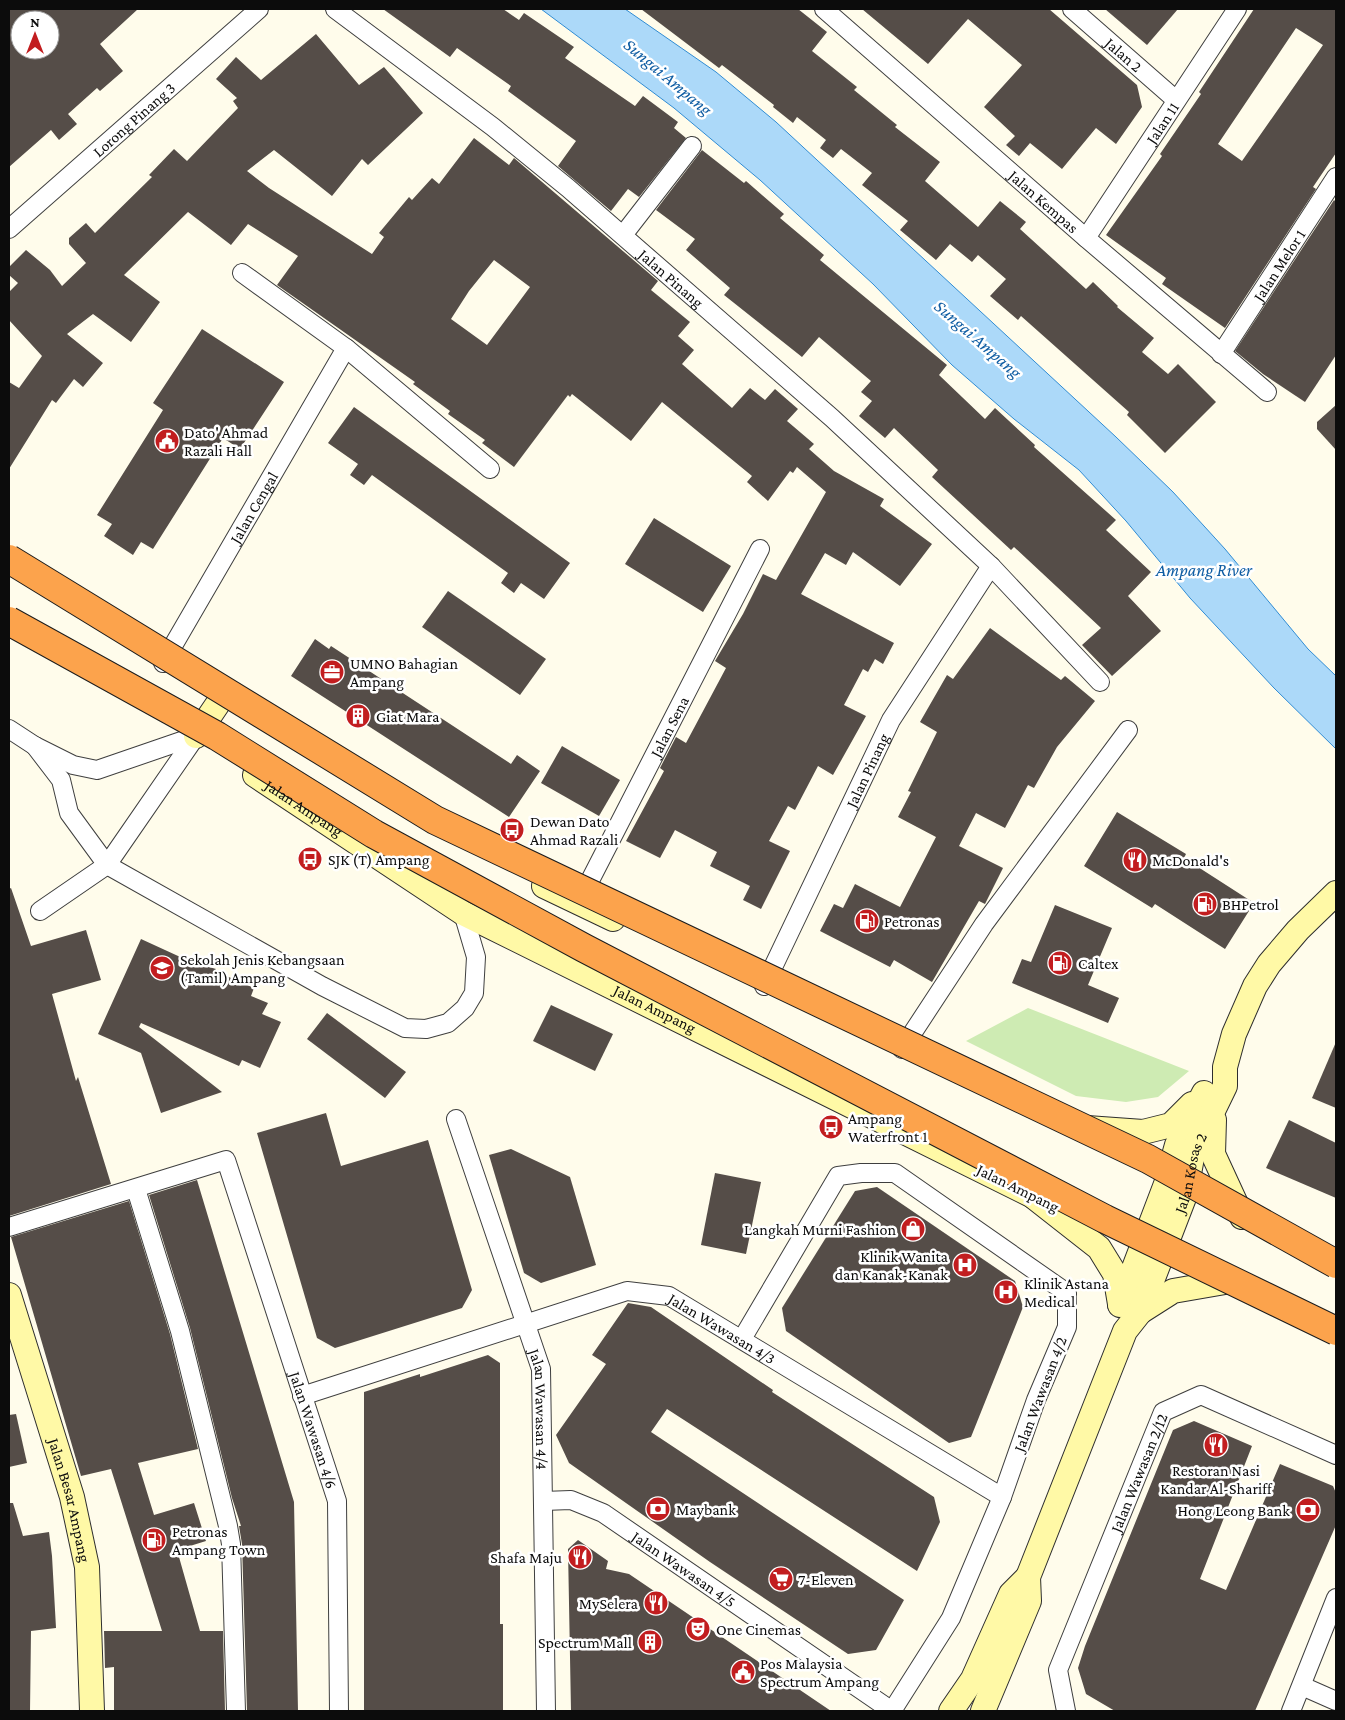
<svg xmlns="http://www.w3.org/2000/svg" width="1345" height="1720" viewBox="0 0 1345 1720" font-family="'Crimson Pro',serif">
<rect width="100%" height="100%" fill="#fffceb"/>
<polygon fill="#ceebb3" points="1028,1008 1189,1071 1158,1097 1126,1102 1076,1096 966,1041"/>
<polygon fill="#acd9f9" stroke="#308cd4" points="541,9 625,9 716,72 776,122 1116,437 1173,492 1225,549 1308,649 1336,676 1336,749 1274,688 1190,598 1126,521 1079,470 1014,419 952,365 873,284 760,180 674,108"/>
<g fill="#554d48" fill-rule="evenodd">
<path d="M9,9h129l-38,35 23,27 -23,20 -3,-3 -29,26 9,10 -18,16 -8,-10 -42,37zM20,20h30v30h-30z"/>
<polygon points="383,9 503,9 519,20 524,13 574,47 565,58 635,106 643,96 678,122 674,128 686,138 639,197 628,189 611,211 558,166 576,141 508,91 511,86 457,48 450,57"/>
<polygon points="641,9 798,9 827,32 812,51 857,87 854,90 897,125 895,127 940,162 925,181 978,227 1000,201 1026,222 1020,229 1086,289 1093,282 1118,306 1117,307 1154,338 1142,352 1168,374 1178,364 1216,402 1165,453 1127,415 1129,412 1021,316 1018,320 990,296 1006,279 978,255 972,262 950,244 936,260 900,230 908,221 862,185 872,173 841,149 833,158 820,148 826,140 797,117 793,123 773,107 774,105 722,65 719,68"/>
<polygon points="862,9 1049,9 1137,85 1142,107 1116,144 1096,128 1062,169 1030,143 1019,156 1006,145 1015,136 984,107 1022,65 968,19 928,64"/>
<polygon points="1105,9 1178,9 1147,45"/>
<path d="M1254,9h82v144l-23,34 3,2 -91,139 -63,-44 4,-6 -60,-43 56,-79 -2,-2 41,-60 -2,-2zM1296,28l27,17 -81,116 -24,-17z"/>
<path d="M316,34l43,51 25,-18 39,46 -55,52 -6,-6 -30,37 -58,-46 -27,21 22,17 103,66 12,-17 -5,-4 30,-36 3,3 20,-22 7,6 35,-46 35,27 5,-7 144,123 -7,9 39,32 -12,14 16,14 -12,14 50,44 18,-20 15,12 10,-11 23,20 -11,12 27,23 -5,5 25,22 50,28 -4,7 52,38 -32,42 -47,-34 -7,13 -21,-12 -24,41 93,49 -11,21 -8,-5 -7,13 -5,-3 -19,36 22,11 -33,59 -15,-9 -23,44 -7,-4 -19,35 21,10 -29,58 -18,-9 7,-14 -40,-20 7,-14 -42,-22 -15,28 -34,-17 38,-70 -4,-3 16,-31 10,6 40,-75 -11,-7 28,-47 20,-40 13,6 50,-88 -29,-25 -4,6 -3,-2 -22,30 -21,-19 5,-6 -90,-74 -31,39 -59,-47 -2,3 -2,-2 -54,72 -32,-24 3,-3 -37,-26 2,-3 -37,-27 2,-2 -138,-97 21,-29 -50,-32 -17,21 -43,-33 -64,63 36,27 -29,40 -38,-28 -26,20 36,29 -20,24 -9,-8 -18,24 -4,-3 -43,69v-87l10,6 23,-32 -33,-36v-28l9,-9 -9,-8v-8l17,-17 24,20 12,16 24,-23 -17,-19v-6l17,-15 9,10 57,-56 -3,-2 25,-26 13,12 51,-53 -5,-7 4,-3 -21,-19 20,-22 25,23zM494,260l36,27 -43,58 -36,-26 18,-28z"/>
<polygon points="702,150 744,183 746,181 784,214 780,218 824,255 820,260 947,365 939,375 985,419 995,408 1035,445 1034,447 1116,520 1106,530 1151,572 1128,596 1161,631 1112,676 1082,645 1101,628 1014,547 1011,550 932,477 938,470 894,428 885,438 859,416 872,401 861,392 871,381 819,337 802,357 724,295 730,288 686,250 695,239 656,210"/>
<polygon points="1334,200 1336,202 1336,355 1305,402 1263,374 1235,351"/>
<polygon points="202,329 284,382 240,449 223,438 153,549 141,542 133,555 104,536 112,524 97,515 163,410 153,403"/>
<polygon points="1336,405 1336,450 1317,429 1317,422"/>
<polygon points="354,407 570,563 544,599 521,583 514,593 501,583 508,573 372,475 364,485 350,475 358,464 328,443"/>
<polygon points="654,518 731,566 703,612 625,564"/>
<polygon points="448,591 546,659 520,695 422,627"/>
<polygon points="990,628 1061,680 1065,676 1095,701 1057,747 1034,788 1028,785 1005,828 976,813 959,846 1003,868 985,904 979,901 932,982 894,960 890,967 820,931 834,904 843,908 855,884 900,907 936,837 898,817 911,792 908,791 937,732 920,722 947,675 953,679"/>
<polygon points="315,639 329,649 331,646 511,764 517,755 540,771 509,817 291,676"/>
<polygon points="562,746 620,780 599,816 541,783"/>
<polygon points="1117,812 1186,854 1184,858 1254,903 1225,949 1155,904 1152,908 1084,866"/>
<polygon points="11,888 31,946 86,930 101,980 52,994 76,1081 78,1077 111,1184 9,1216 9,889"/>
<polygon points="1055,905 1112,928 1088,985 1119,998 1108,1023 1012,983 1022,959 1031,962"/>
<polygon points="141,939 189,961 216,969 215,971 254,988 251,996 268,1003 262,1014 281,1022 260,1068 242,1060 239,1066 141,1023 139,1027 222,1092 161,1113 141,1053 98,1034"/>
<polygon points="551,1005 613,1034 595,1071 533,1041"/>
<polygon points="327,1013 406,1072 385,1098 307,1039"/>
<polygon points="1336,1042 1336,1108 1312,1098"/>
<polygon points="326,1113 341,1166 428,1140 472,1290 462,1308 335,1348 317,1338 257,1133"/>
<polygon points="1289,1120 1336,1143 1336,1198 1266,1168"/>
<polygon points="511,1149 570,1177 596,1265 541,1283 524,1273 489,1155"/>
<polygon points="715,1173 761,1182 746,1254 701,1245"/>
<polygon points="197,1180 294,1502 298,1711 247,1711 242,1544 239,1526 241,1526 232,1498 190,1328 149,1195"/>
<polygon points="877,1187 1015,1281 1023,1307 971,1437 949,1443 786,1331 782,1308 855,1191"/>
<polygon points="129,1201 170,1334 198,1449 138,1463 154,1515 194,1503 206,1541 177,1550 200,1631 223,1631 225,1711 114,1711 114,1667 105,1668 104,1631 162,1631 111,1469 81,1476 11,1237"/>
<polygon points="628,1303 651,1307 773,1390 772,1392 934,1497 940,1522 917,1571 667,1409 651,1432 904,1600 876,1650 848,1654 710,1562 569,1463 556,1435 606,1364 592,1355"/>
<polygon points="488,1355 500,1363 500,1624 503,1624 503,1711 364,1711 364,1392 420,1374 420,1377"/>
<polygon points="16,1414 27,1463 9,1467 9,1415"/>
<polygon points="1194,1421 1252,1446 1200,1579 1226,1590 1280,1464 1333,1486 1336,1493 1336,1525 1255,1711 1115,1711 1086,1694 1078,1668 1085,1646 1173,1430"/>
<polygon points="9,1503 13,1503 23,1536 49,1532 52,1556 56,1628 31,1631 30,1711 9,1711"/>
<polygon points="578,1540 608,1561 606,1569 629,1574 831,1711 571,1711 568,1549"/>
</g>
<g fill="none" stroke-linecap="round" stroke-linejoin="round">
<defs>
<g id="street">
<path id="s1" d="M335,9l158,118 75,61 264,230 159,148 109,116"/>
<path id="s2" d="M824,9l262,229 181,154"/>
<path id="s3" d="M1072,9l104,91"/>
<path id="s4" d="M9,229l250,-220"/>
<polyline points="623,235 692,146"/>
<path id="s5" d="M1086,238l151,-229"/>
<polyline points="242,273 346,348 490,469"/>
<path id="s6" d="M1221,354l115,-177"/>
<path id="s7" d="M163,663l183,-315"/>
<polyline points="9,729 35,746 73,765 97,770 196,736"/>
<polyline points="35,746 61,780 69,813 107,865 322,986 405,1028 426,1029 448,1023 465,1008 474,993 476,957 463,913"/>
<path id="s8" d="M580,900l180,-351"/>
<polyline points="40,911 107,865 196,736"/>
<path id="s9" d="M764,986l127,-266 100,-154"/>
<polyline points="902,1049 984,924 1128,730"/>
<path id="s10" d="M456,1119l85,250 5,342"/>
<polyline points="136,1189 180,1331 228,1526 231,1544 236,1711"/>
<path id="s11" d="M9,1227l217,-67 111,341 2,210"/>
<polyline points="742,1339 838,1176 861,1173 895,1173 1067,1293 1067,1327 1036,1400 1002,1497 951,1618 892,1711"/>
<path id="s12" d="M302,1396l325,-105 42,5 333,201"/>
<path id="s13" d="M543,1501l28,-1 32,13 289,198"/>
<polyline points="1302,1686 1336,1701"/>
<path id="s14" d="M1066,1711l-8,-41 105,-258 38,-17 135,60"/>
<polyline points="1291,1711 1336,1598"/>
</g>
<g id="secondary">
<polyline points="196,736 219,702"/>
<path id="s15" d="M255,775l208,138 580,288"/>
<polyline points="544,886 613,919"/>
<polyline points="1214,1120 1213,1154 1242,1217"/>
<polyline points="1087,1128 1143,1132 1171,1125 1192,1104"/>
<polyline points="1034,1197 1099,1248 1115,1274 1120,1304"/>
<path id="s16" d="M9,1295l63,202 15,70 5,144"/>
<polyline points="1120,1305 1166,1184 1177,1145 1204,1093"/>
<polyline points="1140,1312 1173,1291 1225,1282"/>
<polyline points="951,1711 973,1679 1011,1594 1028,1577"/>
<path id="s17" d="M983,1711l46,-110 -1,-24 97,-246 15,-19 45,-117 8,-43 32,-66v-19l9,-33 21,-48 14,-22 29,-34 38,-37"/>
</g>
</defs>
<use href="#street" stroke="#3f3f3f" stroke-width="20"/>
<use href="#secondary" stroke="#2e2e2e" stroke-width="26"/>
<use href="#street" stroke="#fff" stroke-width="18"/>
<use href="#secondary" stroke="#fff9a6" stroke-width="24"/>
<defs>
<g id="highway-bridge">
<polyline points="9,559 435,820 1148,1159 1336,1264"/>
<polyline points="9,621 217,736 374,834 584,948 1105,1219 1336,1331"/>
</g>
</defs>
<use href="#highway-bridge" stroke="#1d1d1d" stroke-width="30" stroke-linecap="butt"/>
<use href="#highway-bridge" stroke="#fca34c" stroke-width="28"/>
</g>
<defs>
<symbol id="civic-disc" viewBox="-11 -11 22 22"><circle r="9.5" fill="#c21d1f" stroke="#fff"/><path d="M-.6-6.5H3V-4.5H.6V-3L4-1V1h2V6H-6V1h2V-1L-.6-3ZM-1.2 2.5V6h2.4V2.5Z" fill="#fff"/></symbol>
<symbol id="office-disc" viewBox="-11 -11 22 22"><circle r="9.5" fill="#c21d1f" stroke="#fff"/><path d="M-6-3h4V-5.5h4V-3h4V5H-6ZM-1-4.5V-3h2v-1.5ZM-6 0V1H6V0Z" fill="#fff"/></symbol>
<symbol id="building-disc" viewBox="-11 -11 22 22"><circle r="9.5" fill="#c21d1f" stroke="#fff"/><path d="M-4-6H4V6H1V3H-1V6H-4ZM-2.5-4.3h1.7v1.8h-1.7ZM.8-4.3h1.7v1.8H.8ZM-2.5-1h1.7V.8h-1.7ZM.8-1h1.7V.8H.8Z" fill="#fff"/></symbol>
<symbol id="bus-disc" viewBox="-11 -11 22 22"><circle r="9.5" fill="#c21d1f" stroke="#fff"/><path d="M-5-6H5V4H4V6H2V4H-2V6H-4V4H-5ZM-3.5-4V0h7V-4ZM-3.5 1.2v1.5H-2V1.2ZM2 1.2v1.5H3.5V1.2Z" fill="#fff"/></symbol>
<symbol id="restaurant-disc" viewBox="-11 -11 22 22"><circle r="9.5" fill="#c21d1f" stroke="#fff"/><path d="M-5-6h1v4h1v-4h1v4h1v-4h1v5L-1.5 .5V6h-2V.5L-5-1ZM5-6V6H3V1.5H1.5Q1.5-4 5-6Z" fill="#fff"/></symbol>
<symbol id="fuel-disc" viewBox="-11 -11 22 22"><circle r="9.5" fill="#c21d1f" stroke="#fff"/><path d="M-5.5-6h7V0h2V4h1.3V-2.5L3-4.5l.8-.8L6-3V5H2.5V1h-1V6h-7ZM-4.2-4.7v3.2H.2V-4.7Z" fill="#fff"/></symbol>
<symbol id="school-disc" viewBox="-11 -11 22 22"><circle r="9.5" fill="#c21d1f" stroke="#fff"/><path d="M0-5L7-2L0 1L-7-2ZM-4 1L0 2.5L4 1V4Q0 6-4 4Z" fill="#fff"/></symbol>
<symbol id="shop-disc" viewBox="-11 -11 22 22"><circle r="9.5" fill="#c21d1f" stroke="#fff"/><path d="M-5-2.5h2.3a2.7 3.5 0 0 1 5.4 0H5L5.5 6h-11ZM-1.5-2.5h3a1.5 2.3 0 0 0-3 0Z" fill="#fff"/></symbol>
<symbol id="hospital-disc" viewBox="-11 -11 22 22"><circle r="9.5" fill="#c21d1f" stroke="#fff"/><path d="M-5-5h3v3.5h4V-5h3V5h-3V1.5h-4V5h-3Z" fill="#fff"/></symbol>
<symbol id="bank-disc" viewBox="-11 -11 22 22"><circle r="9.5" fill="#c21d1f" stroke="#fff"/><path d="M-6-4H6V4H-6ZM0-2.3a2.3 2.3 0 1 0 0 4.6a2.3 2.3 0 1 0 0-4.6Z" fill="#fff"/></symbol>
<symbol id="supermarket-disc" viewBox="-11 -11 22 22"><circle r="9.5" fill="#c21d1f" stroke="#fff"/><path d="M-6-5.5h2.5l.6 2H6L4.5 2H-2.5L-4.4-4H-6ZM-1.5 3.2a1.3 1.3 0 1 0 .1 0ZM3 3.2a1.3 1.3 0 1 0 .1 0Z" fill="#fff"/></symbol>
<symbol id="theatre-disc" viewBox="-11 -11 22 22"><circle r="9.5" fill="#c21d1f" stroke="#fff"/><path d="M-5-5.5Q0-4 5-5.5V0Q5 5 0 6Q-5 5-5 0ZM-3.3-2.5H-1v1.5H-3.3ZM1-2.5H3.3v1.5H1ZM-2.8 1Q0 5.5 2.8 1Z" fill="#fff"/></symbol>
</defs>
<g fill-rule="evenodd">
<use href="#civic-disc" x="153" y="427" width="28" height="28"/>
<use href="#office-disc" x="318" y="658" width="28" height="28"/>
<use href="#building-disc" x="344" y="702" width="28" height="28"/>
<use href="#bus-disc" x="498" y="816" width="28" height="28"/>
<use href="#bus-disc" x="296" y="845" width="28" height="28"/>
<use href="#restaurant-disc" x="1121" y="846" width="28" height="28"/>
<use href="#fuel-disc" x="1191" y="890" width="28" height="28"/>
<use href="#fuel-disc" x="853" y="907" width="28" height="28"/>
<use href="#fuel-disc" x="1046" y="949" width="28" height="28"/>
<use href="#school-disc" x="148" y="954" width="28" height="28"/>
<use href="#bus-disc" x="817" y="1113" width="28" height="28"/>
<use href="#shop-disc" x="899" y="1215" width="28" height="28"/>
<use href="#hospital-disc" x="951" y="1251" width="28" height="28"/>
<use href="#hospital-disc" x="992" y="1278" width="28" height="28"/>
<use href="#restaurant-disc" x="1202" y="1431" width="28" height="28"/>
<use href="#bank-disc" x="644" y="1495" width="28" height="28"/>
<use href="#bank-disc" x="1294" y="1496" width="28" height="28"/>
<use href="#fuel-disc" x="140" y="1526" width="28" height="28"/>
<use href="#restaurant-disc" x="566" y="1543" width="28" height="28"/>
<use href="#supermarket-disc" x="767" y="1565" width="28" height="28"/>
<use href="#restaurant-disc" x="642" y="1589" width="28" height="28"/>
<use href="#theatre-disc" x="684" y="1615" width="28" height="28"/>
<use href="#building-disc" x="636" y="1628" width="28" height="28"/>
<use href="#civic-disc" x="729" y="1658" width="28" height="28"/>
</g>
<g text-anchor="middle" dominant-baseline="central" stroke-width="5" stroke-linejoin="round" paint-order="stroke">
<g font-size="16" fill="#0c0c0c" stroke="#fff">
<text stroke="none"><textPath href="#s3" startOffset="69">Jalan 2</textPath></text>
<text stroke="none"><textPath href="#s4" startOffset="166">Lorong Pinang 3</textPath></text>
<text stroke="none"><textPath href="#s5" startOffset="138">Jalan 11</textPath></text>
<text stroke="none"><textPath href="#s2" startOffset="292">Jalan Kempas</textPath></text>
<text stroke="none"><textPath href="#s6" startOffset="106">Jalan Melor 1</textPath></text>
<text stroke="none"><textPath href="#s1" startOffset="431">Jalan Pinang</textPath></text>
<text stroke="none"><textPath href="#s7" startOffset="180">Jalan Cengal</textPath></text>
<text stroke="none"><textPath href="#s8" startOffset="195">Jalan Sena</textPath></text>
<text stroke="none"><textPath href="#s9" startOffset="239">Jalan Pinang</textPath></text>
<text stroke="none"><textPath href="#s15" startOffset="59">Jalan Ampang</textPath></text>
<text stroke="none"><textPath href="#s15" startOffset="464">Jalan Ampang</textPath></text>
<text stroke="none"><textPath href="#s17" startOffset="580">Jalan Kosas 2</textPath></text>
<text transform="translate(1018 1188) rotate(26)">Jalan Ampang</text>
<text stroke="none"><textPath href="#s12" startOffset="446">Jalan Wawasan 4/3</textPath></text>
<text transform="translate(1040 1394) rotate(-69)">Jalan Wawasan 4/2</text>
<text stroke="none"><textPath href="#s10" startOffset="304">Jalan Wawasan 4/4</textPath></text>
<text stroke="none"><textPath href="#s11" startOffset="511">Jalan Wawasan 4/6</textPath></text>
<text stroke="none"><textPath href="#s14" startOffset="255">Jalan Wawasan 2/12</textPath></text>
<text stroke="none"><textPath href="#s16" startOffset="214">Jalan Besar Ampang</textPath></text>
<text stroke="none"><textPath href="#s13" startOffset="161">Jalan Wawasan 4/5</textPath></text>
</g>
<g font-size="16" fill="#0c0c0c" stroke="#fff" text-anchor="start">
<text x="184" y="432">Dato' Ahmad<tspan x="184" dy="18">Razali Hall</tspan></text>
<text x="350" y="663">UMNO Bahagian<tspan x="350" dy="18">Ampang</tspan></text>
<text x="376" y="716">Giat Mara</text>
<text x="530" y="821">Dewan Dato<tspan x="530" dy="18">Ahmad Razali</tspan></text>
<text x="328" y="859">SJK (T) Ampang</text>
<text x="1152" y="860">McDonald's</text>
<text x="1222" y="904">BHPetrol</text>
<text x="884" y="921">Petronas</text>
<text x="180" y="959">Sekolah Jenis Kebangsaan<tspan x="180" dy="18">(Tamil) Ampang</tspan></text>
<text x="1078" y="963">Caltex</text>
<text x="848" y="1118">Ampang<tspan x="848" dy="18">Waterfront 1</tspan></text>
<text x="896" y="1229" text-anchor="end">Langkah Murni Fashion</text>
<text x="948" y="1256" text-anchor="end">Klinik Wanita<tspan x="948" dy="18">dan Kanak-Kanak</tspan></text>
<text x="1024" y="1283">Klinik Astana<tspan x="1024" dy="18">Medical</tspan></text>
<text x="1216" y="1470" text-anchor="middle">Restoran Nasi<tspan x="1216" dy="18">Kandar Al-Shariff</tspan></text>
<text x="676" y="1509">Maybank</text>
<text x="1290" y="1510" text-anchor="end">Hong Leong Bank</text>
<text x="172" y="1531">Petronas<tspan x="172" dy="18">Ampang Town</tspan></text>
<text x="562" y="1557" text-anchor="end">Shafa Maju</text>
<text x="798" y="1579">7-Eleven</text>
<text x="638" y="1603" text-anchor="end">MySelera</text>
<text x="716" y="1629">One Cinemas</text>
<text x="632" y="1642" text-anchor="end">Spectrum Mall</text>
<text x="760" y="1663">Pos Malaysia<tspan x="760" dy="18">Spectrum Ampang</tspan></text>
</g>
<g font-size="18" font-style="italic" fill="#0f5da3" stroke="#fff">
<text transform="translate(668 77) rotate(40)">Sungai Ampang</text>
<text transform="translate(978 339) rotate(41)">Sungai Ampang</text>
<text x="1204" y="570">Ampang River</text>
</g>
</g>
<rect width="1345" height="1720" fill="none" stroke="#0c0c0c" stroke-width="20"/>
<g transform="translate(35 35)"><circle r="24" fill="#ffffff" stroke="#9e9e9e"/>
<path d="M0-4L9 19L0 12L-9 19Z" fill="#c21d1f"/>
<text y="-8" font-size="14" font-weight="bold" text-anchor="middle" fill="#0c0c0c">N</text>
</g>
</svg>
